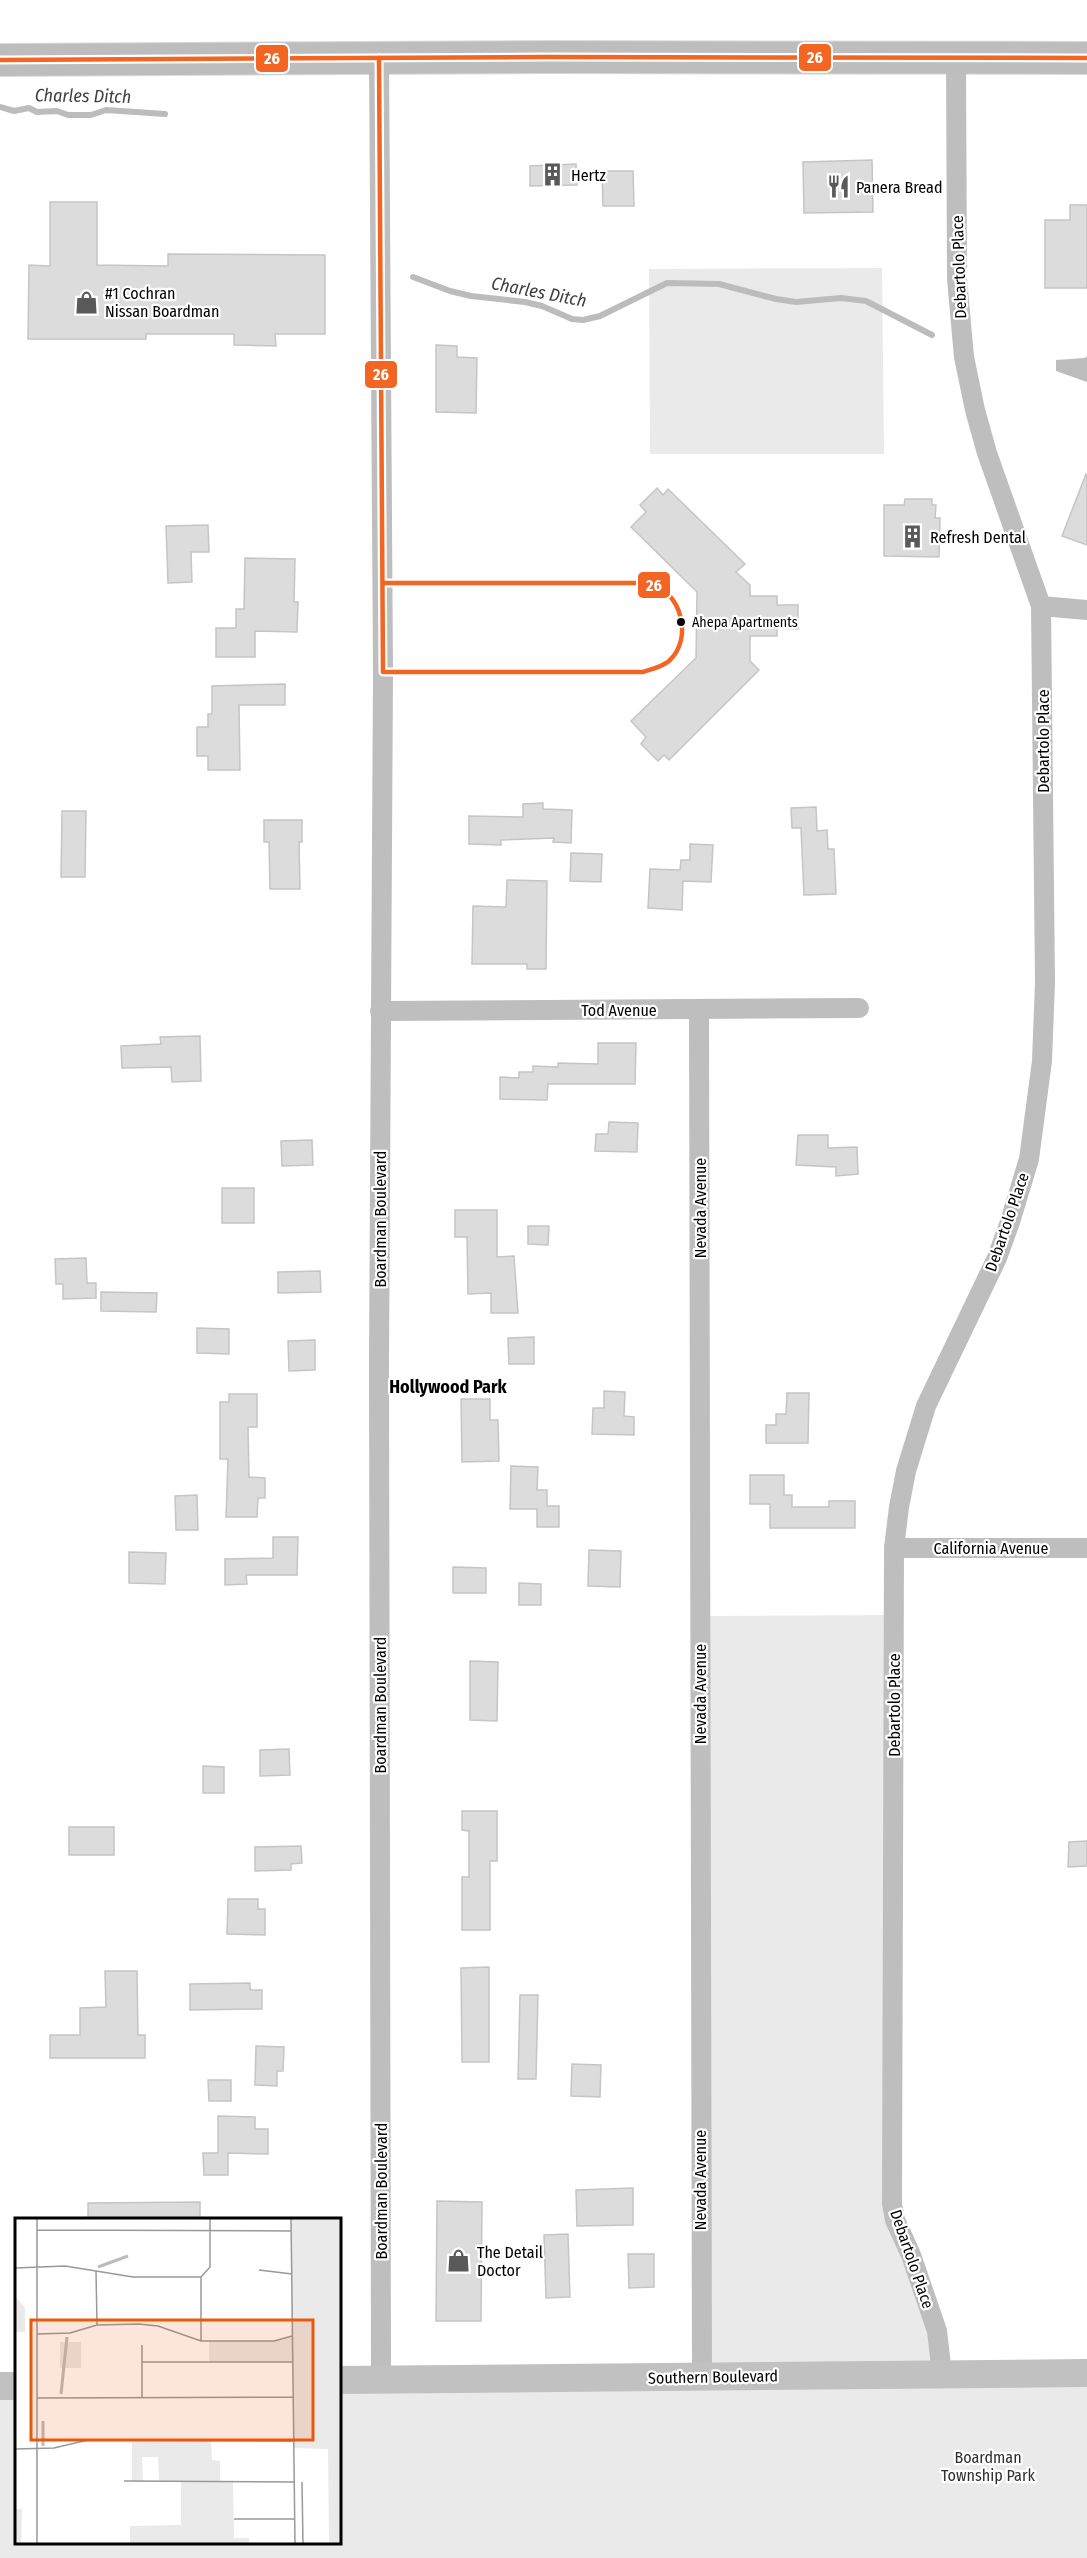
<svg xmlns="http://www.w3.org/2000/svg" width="1087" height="2558" viewBox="0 0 1087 2558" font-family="'Fira Sans Condensed',sans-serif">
<rect width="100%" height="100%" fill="#fff"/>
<g fill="#eaeaea">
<polygon points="882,268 884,454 650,454 649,269"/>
<polygon points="894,1615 892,2204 942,2374 1087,2373 1087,2558 0,2558 0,2386 16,2386 16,2542 339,2542 339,2380 702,2377 700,1616"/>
</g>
<polygon fill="#bcbcbc" points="1087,356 1087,382 1056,371 1056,360 1085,358"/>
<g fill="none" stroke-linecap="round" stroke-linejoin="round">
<g stroke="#bcbcbc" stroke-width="6">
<polyline points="0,107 14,111 29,108 37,112 57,111 68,115 91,115 106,110 165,114"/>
<polyline points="413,277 450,291 471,296 525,302 542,306 572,319 583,320 600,316 667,283 719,284 776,299 796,302 841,298 866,301 932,335"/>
</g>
</g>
<g fill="#dcdcdc" stroke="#c5c5c5" stroke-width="1.5">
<polygon points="872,160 873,212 804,213 803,162"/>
<polygon points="576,164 577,185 530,186 530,166"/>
<polygon points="602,171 633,171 634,206 603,206"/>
<polygon points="50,202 97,202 97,265 168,266 168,254 325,255 325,334 275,334 276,346 234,345 234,334 146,334 146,339 28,339 29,265 50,266"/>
<polygon points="1070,205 1087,205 1087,288 1045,288 1045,220 1070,220"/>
<polygon points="436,345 457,346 457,357 477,358 476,413 436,412"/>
<polygon points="1086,474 1087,475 1087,545 1062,536"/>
<polygon points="657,488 663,495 668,489 745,564 736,572 750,585 750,596 777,596 777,605 798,605 798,629 777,628 777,636 750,636 750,661 759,670 669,760 664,755 658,761 641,744 646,737 631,721 696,658 697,592 631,527 646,512 640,505"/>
<polygon points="905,499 932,499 932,505 936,505 935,518 940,518 939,557 884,556 884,505 904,505"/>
<polygon points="208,525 209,552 191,552 192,582 168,583 166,526"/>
<polygon points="245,558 295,559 294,602 298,602 297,632 255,631 255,657 216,657 216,628 236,628 236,609 244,609"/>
<polygon points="285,684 285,705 239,705 240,770 208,770 208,756 197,756 197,727 208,727 208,714 212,714 212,686"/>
<polygon points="543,803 543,809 572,810 571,843 553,842 554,838 501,840 501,845 469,844 469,816 523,817 523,804"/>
<polygon points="816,807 817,831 827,830 828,849 834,849 836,894 804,895 801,828 792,828 791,808"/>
<polygon points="62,811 86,811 85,877 61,877"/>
<polygon points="264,820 302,820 302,842 299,842 300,889 270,889 269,842 264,842"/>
<polygon points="690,844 713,845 711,882 683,881 682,910 648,908 650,869 680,870 681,860 690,860"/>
<polygon points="571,853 602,854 601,882 570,881"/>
<polygon points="507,880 547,881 546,969 527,969 527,964 472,964 473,906 506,907"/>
<polygon points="200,1036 201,1081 172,1082 171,1067 122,1068 121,1046 161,1044 160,1037"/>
<polygon points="598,1043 636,1043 635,1084 548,1084 547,1100 500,1099 500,1077 519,1078 519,1072 533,1072 533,1066 558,1067 558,1063 598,1064"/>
<polygon points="609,1122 638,1123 637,1152 595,1151 596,1134 608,1134"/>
<polygon points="798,1135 828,1135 828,1148 857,1147 858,1174 836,1176 836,1167 796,1165"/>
<polygon points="312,1140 313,1165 282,1166 281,1141"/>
<rect x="222" y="1188" width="32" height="35"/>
<polygon points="455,1210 497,1210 497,1257 514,1256 518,1313 491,1313 491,1293 468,1294 467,1237 455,1237"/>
<polygon points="528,1226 549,1226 548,1245 528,1244"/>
<polygon points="86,1258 87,1283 96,1283 96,1298 63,1299 63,1284 56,1284 55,1259"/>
<polygon points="320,1271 321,1292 278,1293 278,1272"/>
<polygon points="101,1292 157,1293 156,1312 101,1311"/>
<polygon points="197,1328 229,1329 229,1354 197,1353"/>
<polygon points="534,1337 534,1364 509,1364 508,1338"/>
<polygon points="315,1340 315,1370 289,1371 288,1341"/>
<polygon points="604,1391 625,1392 624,1416 634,1417 634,1435 592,1434 593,1408 604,1408"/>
<polygon points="787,1393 809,1393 808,1443 766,1443 766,1425 776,1425 776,1414 786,1414"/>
<polygon points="229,1394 257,1394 257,1427 248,1427 249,1477 265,1478 265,1498 258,1498 257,1517 226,1517 228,1459 220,1459 220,1402 229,1402"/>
<polygon points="461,1399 490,1399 490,1420 498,1420 499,1461 462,1462"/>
<polygon points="511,1466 538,1467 537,1490 547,1490 547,1506 559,1506 559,1527 537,1527 537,1509 510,1509"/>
<polygon points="750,1475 784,1475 784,1495 792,1495 792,1507 829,1507 829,1501 855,1501 855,1528 770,1528 770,1504 750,1504"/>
<polygon points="197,1495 198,1530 176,1530 175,1496"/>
<polygon points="273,1537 298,1537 297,1575 246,1575 247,1584 225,1585 225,1559 273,1558"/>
<polygon points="589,1550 621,1551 620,1587 588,1586"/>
<polygon points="129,1552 166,1553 165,1584 129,1583"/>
<polygon points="453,1567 486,1568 486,1593 453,1593"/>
<polygon points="519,1583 541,1584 541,1605 519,1605"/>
<polygon points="470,1661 498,1662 497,1721 470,1720"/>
<polygon points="289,1749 290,1775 260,1776 260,1750"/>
<polygon points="203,1766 224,1767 224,1793 203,1793"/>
<polygon points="462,1811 497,1811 497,1861 490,1861 490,1930 462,1930 462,1877 469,1877 469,1831 462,1830"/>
<rect x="69" y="1827" width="45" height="28"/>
<polygon points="1087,1841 1087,1866 1068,1867 1069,1842"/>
<polygon points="301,1846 302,1863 291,1864 291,1870 255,1871 255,1847"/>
<polygon points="228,1899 258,1899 258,1909 265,1909 265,1935 227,1934"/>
<polygon points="489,1967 489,2062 462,2062 461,1968"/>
<polygon points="105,1971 137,1971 138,2035 145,2035 145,2058 50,2058 50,2035 80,2035 80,2008 106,2007"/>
<polygon points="250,1983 250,1990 262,1990 262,2009 190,2010 190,1984"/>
<polygon points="520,1995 538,1995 536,2079 518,2079"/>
<polygon points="256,2046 284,2047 283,2071 277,2071 277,2086 255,2085"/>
<polygon points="572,2064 601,2065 600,2097 571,2096"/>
<polygon points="208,2080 231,2080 231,2101 209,2101"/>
<polygon points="218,2116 255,2117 255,2129 268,2129 268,2154 228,2153 228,2175 204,2175 203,2153 218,2153"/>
<polygon points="633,2188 633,2225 577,2226 576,2190"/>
<polygon points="437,2201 482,2202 481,2321 436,2321"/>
<polygon points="200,2202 200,2219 88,2219 88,2203"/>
<polygon points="568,2234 570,2297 546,2298 544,2235"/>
<polygon points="628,2254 654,2254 654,2287 629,2288"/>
</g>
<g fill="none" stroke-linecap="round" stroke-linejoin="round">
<defs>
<polyline id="primary" points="0,60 545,57 1087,58"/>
</defs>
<use href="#primary" stroke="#dbdbdb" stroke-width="34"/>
<g stroke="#bebebe" stroke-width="20">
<polyline points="379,58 383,672 379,1361 381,2379"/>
<polyline points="1041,606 1087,610"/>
<polyline points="699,1010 702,2377"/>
<polyline points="380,1011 859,1008"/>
<polyline points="894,1548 1087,1548"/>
<polyline points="942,2374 937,2331 911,2255 895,2220 892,2204 894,1548 899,1507 906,1471 926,1406 997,1258 1010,1222 1029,1159 1042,1061 1045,983 1041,606 987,453 975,410 964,357 957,279 956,58"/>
</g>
<g stroke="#c1c1c1" stroke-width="28">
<polyline points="339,2380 1087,2373"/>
<polyline points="0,2386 16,2386"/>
</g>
<use href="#primary" stroke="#bdbdbd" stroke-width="32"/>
<defs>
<g id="bus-1">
<path d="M379,58l4,614h260c9,-3 19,-5 26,-11 25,-23 12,-70 -20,-78h-266"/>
<polyline points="0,60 545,57 1087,58"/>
</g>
</defs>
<use href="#bus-1" stroke="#fff" stroke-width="9"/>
<use href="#bus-1" stroke="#f26522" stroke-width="4.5"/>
</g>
<defs>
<symbol id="building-bare" viewBox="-9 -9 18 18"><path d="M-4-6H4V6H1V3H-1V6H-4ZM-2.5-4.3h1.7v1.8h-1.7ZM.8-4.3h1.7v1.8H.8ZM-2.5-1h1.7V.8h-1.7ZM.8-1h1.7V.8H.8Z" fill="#595959" stroke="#fff" stroke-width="2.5" paint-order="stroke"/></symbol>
<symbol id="restaurant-bare" viewBox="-9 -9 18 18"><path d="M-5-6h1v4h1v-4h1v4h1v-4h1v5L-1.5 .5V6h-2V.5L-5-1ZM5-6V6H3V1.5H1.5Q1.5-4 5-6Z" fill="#595959" stroke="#fff" stroke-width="2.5" paint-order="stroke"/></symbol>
<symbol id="shop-bare" viewBox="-9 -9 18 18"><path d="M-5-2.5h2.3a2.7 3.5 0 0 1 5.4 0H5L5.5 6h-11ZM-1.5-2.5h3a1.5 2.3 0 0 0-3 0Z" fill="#595959" stroke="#fff" stroke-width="2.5" paint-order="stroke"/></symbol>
</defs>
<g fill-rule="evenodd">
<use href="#building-bare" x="536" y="158" width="33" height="33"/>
<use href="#restaurant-bare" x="822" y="170" width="33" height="33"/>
<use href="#shop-bare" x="70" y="286" width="33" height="33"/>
<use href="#building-bare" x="896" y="520" width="33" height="33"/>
<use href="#shop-bare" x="442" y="2244" width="33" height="33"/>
</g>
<circle fill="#000" stroke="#fff" stroke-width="2" cx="681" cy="622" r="5"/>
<g text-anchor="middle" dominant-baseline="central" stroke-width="4.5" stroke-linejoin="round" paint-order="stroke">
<g font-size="14" fill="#000" stroke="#fff" text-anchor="start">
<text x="692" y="622">Ahepa Apartments</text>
</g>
<g font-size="16" fill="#000" stroke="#fff" text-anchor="start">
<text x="571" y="175">Hertz</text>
<text x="856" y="187">Panera Bread</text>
<text x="105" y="293">#1 Cochran<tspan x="105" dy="18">Nissan Boardman</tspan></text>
<text x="930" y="537">Refresh Dental</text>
<text x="477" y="2252">The Detail<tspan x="477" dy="18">Doctor</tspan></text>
</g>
<g font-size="16" fill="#000" stroke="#fff">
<text transform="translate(959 267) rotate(-92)">Debartolo Place</text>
<text transform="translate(1043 741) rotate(-90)">Debartolo Place</text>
<text x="619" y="1010">Tod Avenue</text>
<text transform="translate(700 1208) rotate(-90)">Nevada Avenue</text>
<text transform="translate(380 1219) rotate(-90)">Boardman Boulevard</text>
<text transform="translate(1007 1222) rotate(-71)">Debartolo Place</text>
<text x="991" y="1548">California Avenue</text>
<text transform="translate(700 1694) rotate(-90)">Nevada Avenue</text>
<text transform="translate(380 1705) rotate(-90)">Boardman Boulevard</text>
<text transform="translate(894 1705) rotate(-90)">Debartolo Place</text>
<text transform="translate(700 2180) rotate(-90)">Nevada Avenue</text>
<text transform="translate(381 2191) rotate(-90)">Boardman Boulevard</text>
<text transform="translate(912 2259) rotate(71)">Debartolo Place</text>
<text transform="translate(713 2377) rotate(-1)">Southern Boulevard</text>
</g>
<g font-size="16" fill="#2f2f2f" stroke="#fff">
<text x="988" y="2457">Boardman<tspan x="988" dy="18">Township Park</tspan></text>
</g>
<g font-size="18" font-style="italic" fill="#404040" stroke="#fff">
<text transform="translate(83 96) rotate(1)">Charles Ditch</text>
<text transform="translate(539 292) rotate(11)">Charles Ditch</text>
</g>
<g font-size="18" font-weight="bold" fill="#000" stroke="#fff">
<text x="448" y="1387">Hollywood Park</text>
</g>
</g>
<g transform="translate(15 2218)">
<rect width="326" height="326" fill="#fff"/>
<path d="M276,0h49v325h-11l-1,-94 -34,-1 -1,-86h-84v-21h65l18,-5zM0,78l10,12v24h-10zM45,124h21v26h-21zM117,222h79l1,20 8,1v20h13l1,57h15v5h-119v-17l51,-1v-43l-22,-1 -1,-24h-16l1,24h-11zM0,291h7l-1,34h-6z" fill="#eaeaea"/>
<path fill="none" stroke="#bcbcbc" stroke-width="3" d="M83,49l30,-11M46,176l6,-57M28,228v-25"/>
<path fill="none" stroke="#999" stroke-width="1.5" d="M276,0l4,325M22,12l254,1M0,50l50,-2 68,11h68M244,52l33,4M81,53l1,54M186,59v64M186,59l9,-10v-49M22,116l33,-1 27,-8 42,-1 19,2 43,15h73l18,-5M127,127v53M127,144h151M22,180l256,-1M0,231l39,-1 34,-8 206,1M109,263l170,1M287,264l1,61M219,301h61M22,325v-325"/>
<path fill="#e8590c" fill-opacity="0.15" stroke="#e8590c" stroke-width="3" d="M16,102h282v120h-282z"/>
<rect width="326" height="326" fill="none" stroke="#000" stroke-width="3"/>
</g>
<g stroke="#fff" stroke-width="2">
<rect x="798" y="43" width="34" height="29" rx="6" fill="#f26522"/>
<rect x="255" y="44" width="34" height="29" rx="6" fill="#f26522"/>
<rect x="364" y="360" width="34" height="29" rx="6" fill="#f26522"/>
<rect x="637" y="571" width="34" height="28" rx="6" fill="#f26522"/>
</g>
<g font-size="16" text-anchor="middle" font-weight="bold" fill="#fff">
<text x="815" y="63">26</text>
<text x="272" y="64">26</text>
<text x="381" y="380">26</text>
<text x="654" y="591">26</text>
</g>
</svg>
